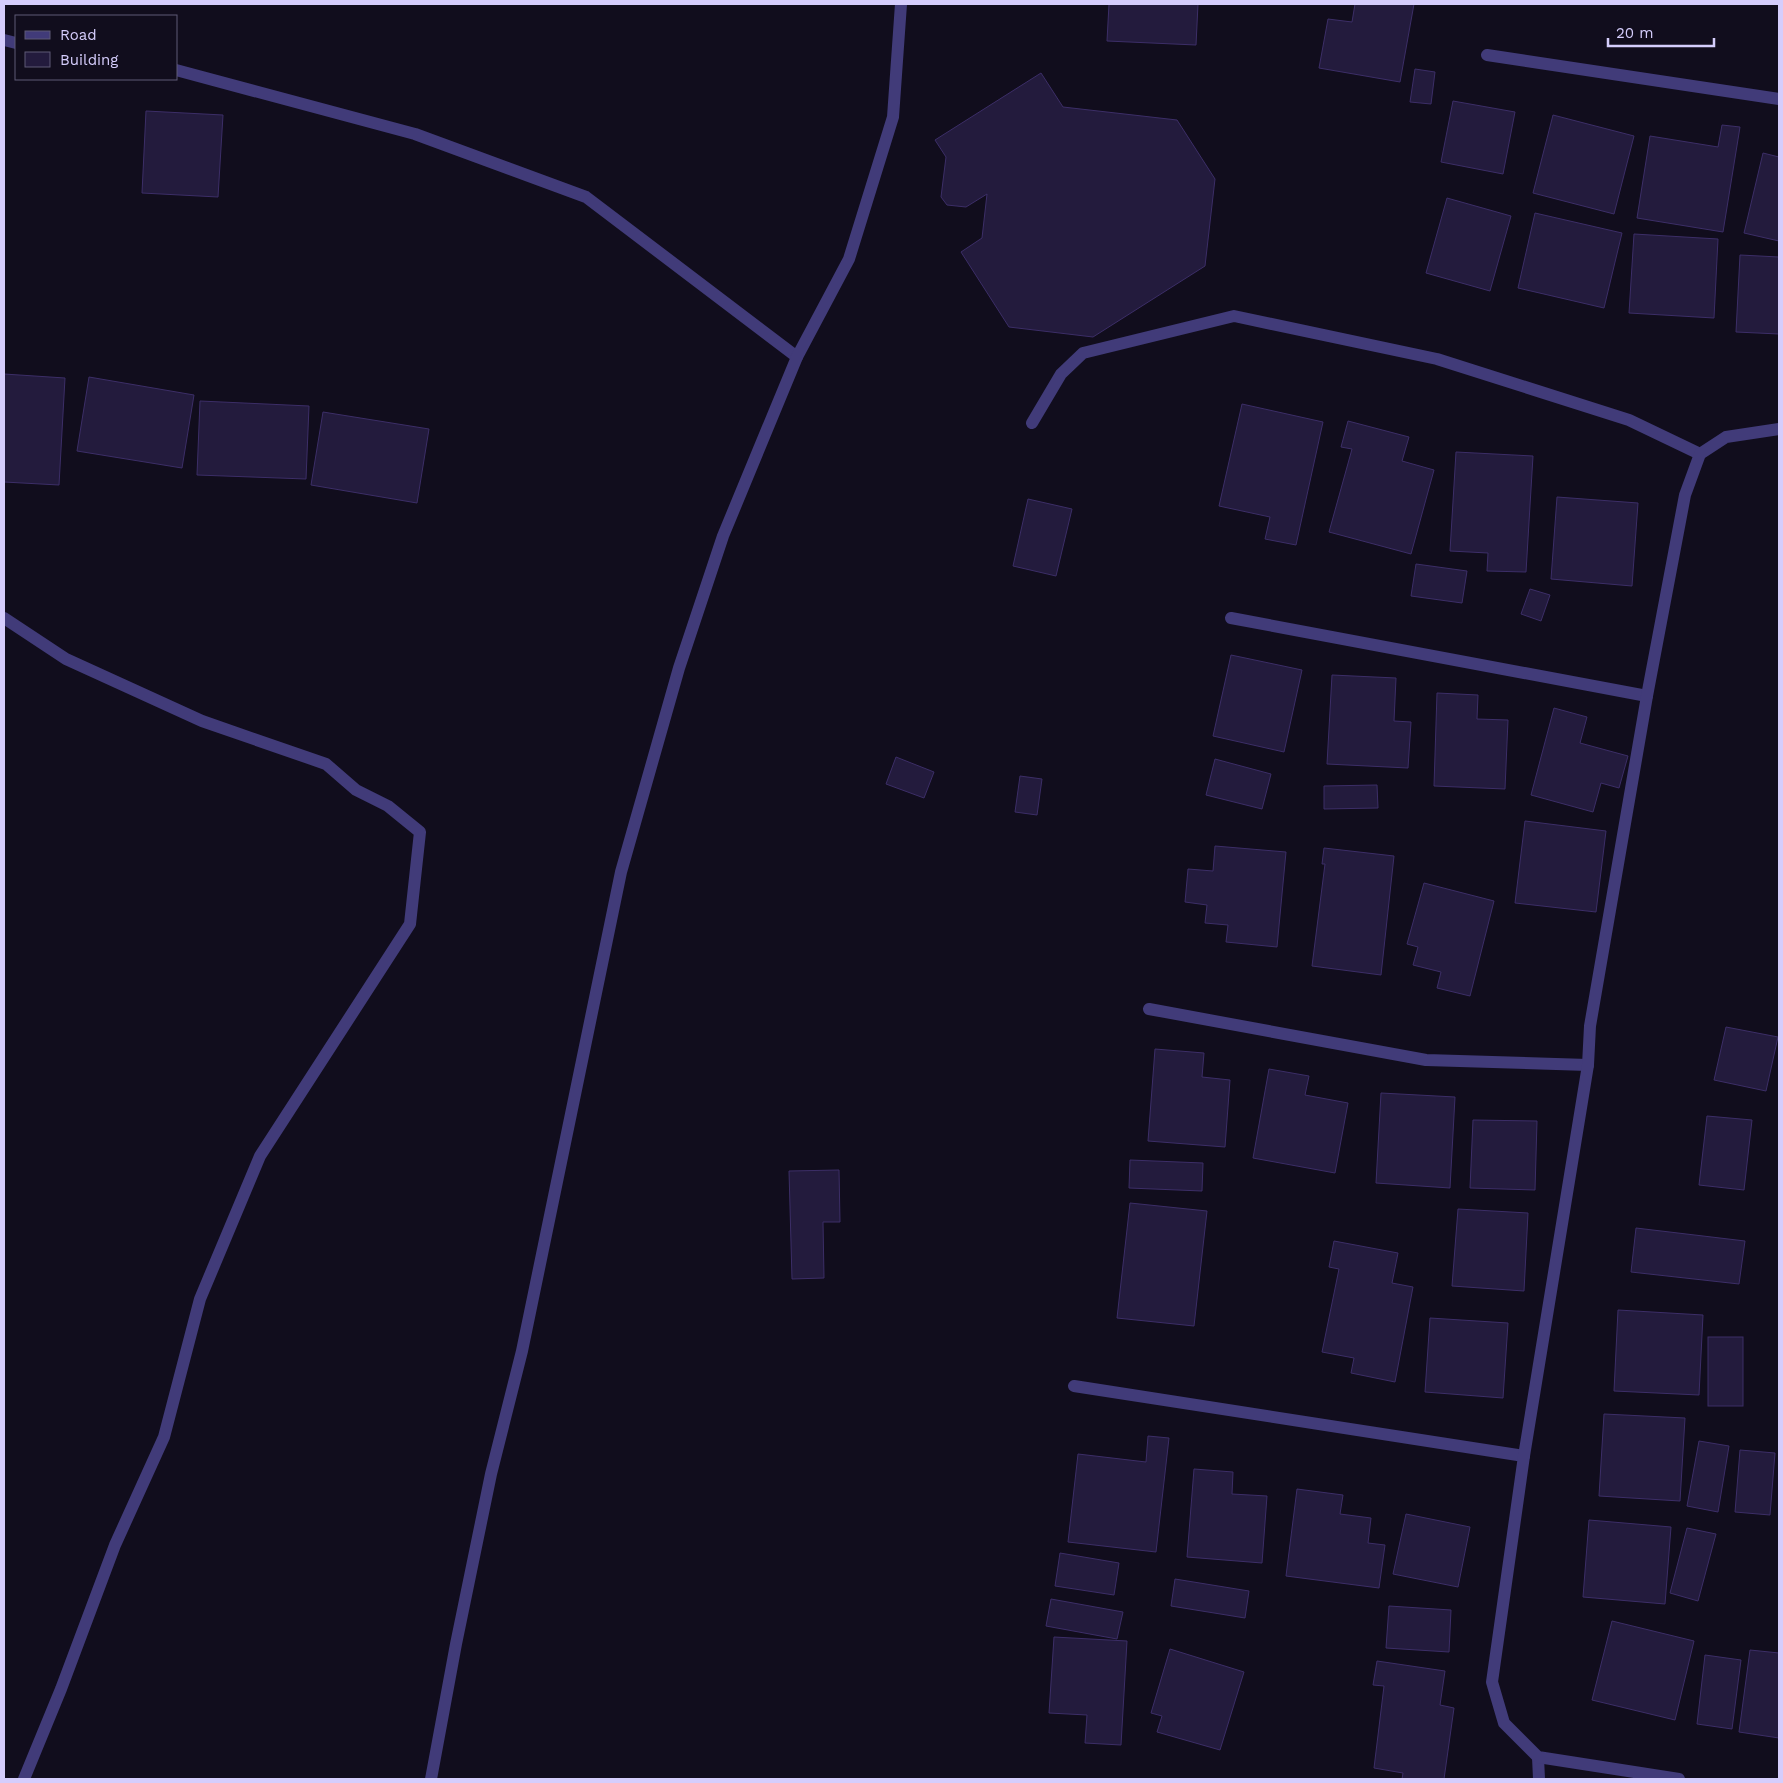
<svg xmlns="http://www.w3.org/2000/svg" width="1783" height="1783" viewBox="0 0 1783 1783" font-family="'Work Sans',sans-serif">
<rect width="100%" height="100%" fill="#110d1d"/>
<g fill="#231b3d" stroke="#3c2e67">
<polygon points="1109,4 1198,4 1196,45 1107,41"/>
<polygon points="1355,4 1414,4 1400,82 1319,68 1328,19 1352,22"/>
<polygon points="1415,69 1435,72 1431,104 1410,102"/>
<polygon points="1041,73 1063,107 1177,120 1215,179 1205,266 1093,337 1009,327 961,252 982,238 987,194 966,207 947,205 941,197 946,157 935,140"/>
<polygon points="1453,101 1515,112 1503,174 1441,162"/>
<polygon points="146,111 223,115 218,197 142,193"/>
<polygon points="1553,115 1634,136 1614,214 1533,193"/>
<polygon points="1722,125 1740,127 1723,232 1637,218 1650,136 1718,147"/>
<polygon points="1763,153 1779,157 1779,241 1744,233"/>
<polygon points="1447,198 1511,216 1490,291 1426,273"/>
<polygon points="1535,213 1622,233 1604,308 1518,288"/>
<polygon points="1634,234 1718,239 1714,318 1629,313"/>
<polygon points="1740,255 1779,257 1779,334 1736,332"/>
<polygon points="4,374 65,378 59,485 4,482"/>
<polygon points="89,377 194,395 182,468 77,451"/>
<polygon points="200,401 309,406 306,479 197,475"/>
<polygon points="1242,404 1323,422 1296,545 1265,539 1270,517 1219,506"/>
<polygon points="323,412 429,429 417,503 311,485"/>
<polygon points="1348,421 1409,437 1402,461 1434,470 1411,554 1329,532 1352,449 1341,447"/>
<polygon points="1456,452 1533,456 1526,572 1487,571 1488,553 1450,551"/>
<polygon points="1557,497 1638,503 1632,586 1551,579"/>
<polygon points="1028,499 1072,509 1056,576 1013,566"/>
<polygon points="1416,564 1467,571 1462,603 1411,596"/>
<polygon points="1530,589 1550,595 1541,621 1521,614"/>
<polygon points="1231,655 1302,670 1284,752 1213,736"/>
<polygon points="1332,675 1396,678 1394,721 1411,722 1408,768 1327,764"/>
<polygon points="1437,693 1478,695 1477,719 1508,720 1505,789 1434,786"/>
<polygon points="1554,708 1587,717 1580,743 1628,756 1619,788 1601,783 1593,812 1531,795"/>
<polygon points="896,757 934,772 924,798 886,784"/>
<polygon points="1215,759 1271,774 1262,809 1206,795"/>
<polygon points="1020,776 1042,779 1037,815 1015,812"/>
<polygon points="1377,785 1378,808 1324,809 1324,786"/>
<polygon points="1525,821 1606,831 1596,912 1515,903"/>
<polygon points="1215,846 1286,852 1277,947 1226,942 1228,925 1205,923 1207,905 1185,902 1188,869 1213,871"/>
<polygon points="1324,848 1394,856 1381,975 1312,966 1325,864 1322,864"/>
<polygon points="1424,883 1494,901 1470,996 1437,988 1441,972 1413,965 1418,947 1407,944"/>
<polygon points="1726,1027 1778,1037 1766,1091 1714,1080"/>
<polygon points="1155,1049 1204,1053 1202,1077 1230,1080 1225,1147 1148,1141"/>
<polygon points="1269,1069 1309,1076 1305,1095 1348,1103 1335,1173 1253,1158"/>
<polygon points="1381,1093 1455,1097 1450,1188 1376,1183"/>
<polygon points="1707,1116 1752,1120 1744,1190 1699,1185"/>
<polygon points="1473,1120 1537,1121 1535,1190 1470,1188"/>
<polygon points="1130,1160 1203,1163 1202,1191 1129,1188"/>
<polygon points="839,1170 840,1222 823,1222 824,1278 792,1279 789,1171"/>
<polygon points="1130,1203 1207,1211 1194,1326 1117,1318"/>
<polygon points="1458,1209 1528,1213 1524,1291 1452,1286"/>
<polygon points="1636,1228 1745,1241 1739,1284 1631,1272"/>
<polygon points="1334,1241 1398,1253 1392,1283 1413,1287 1395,1382 1351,1373 1354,1358 1322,1352 1339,1269 1329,1267"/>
<polygon points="1618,1310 1703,1315 1699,1395 1614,1391"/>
<polygon points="1430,1318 1508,1323 1503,1398 1425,1392"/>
<rect x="1708" y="1337" width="35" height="69"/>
<polygon points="1604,1414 1685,1418 1680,1501 1599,1496"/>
<polygon points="1148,1436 1169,1438 1156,1552 1068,1542 1078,1454 1146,1462"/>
<polygon points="1699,1441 1729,1446 1718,1512 1687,1506"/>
<polygon points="1740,1450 1775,1453 1770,1515 1735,1512"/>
<polygon points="1194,1469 1233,1472 1232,1494 1267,1496 1262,1563 1187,1557"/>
<polygon points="1297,1489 1343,1495 1340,1514 1371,1518 1368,1543 1385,1545 1379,1588 1286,1576"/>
<polygon points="1406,1514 1470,1527 1458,1587 1393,1574"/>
<polygon points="1589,1520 1671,1527 1665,1604 1583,1597"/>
<polygon points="1687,1528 1716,1534 1698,1601 1670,1593"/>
<polygon points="1060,1553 1119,1563 1114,1595 1055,1586"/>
<polygon points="1175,1579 1249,1591 1245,1618 1171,1606"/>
<polygon points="1051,1599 1123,1612 1117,1639 1046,1626"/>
<polygon points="1389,1606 1451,1610 1449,1652 1386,1648"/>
<polygon points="1612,1621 1694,1641 1675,1720 1592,1700"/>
<polygon points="1054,1637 1127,1641 1121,1745 1085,1743 1087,1715 1049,1713"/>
<polygon points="1170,1649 1244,1672 1220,1750 1157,1732 1162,1716 1151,1713"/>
<polygon points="1750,1650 1779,1653 1779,1738 1739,1732"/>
<polygon points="1705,1655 1741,1660 1732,1729 1697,1724"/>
<polygon points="1377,1661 1445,1671 1440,1705 1454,1708 1444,1779 1402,1779 1403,1773 1374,1768 1384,1686 1373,1685"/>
</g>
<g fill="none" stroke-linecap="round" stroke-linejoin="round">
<g stroke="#413b79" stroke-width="12">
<polyline points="4,40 16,43"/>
<polyline points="1487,55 1779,99"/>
<polyline points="176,70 415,134 586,197 797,357"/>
<polyline points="1032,423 1061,374 1083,353 1234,316 1437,359 1629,420 1700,454"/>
<polyline points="4,618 66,659 202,721 326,764 356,790 388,806 420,832 410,924 260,1156 200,1299 164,1437 115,1545 61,1689 24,1779"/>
<polyline points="1231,618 1647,696"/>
<polyline points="1149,1009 1426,1060 1588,1065"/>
<polyline points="1074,1386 1524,1456"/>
<polyline points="1538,1757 1539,1779"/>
<polyline points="431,1779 456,1644 491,1474 522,1351 621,872 679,668 723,536 797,357 849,259 893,117 901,4"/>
<polyline points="1679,1779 1538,1757 1504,1723 1492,1682 1524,1456 1588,1065 1590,1026 1647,696 1685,495 1700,454 1726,437 1779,429"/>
</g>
</g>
<rect width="1783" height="1783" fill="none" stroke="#d5cdfc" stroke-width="10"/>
<rect x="15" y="15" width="162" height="65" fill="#110d1d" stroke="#5f5a76"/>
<rect x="25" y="31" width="25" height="8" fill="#413b79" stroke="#5f5a76"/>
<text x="60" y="40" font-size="15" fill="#d5cdfc">Road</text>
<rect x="25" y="52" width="25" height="15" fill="#231b3d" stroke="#5f5a76"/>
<text x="60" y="65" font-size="15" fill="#d5cdfc">Building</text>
<path d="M1608 38v8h106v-8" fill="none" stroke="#d5cdfc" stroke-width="2.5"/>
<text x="1616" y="38" font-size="15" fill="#d5cdfc" stroke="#110d1d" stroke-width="4" paint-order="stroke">20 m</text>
</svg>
